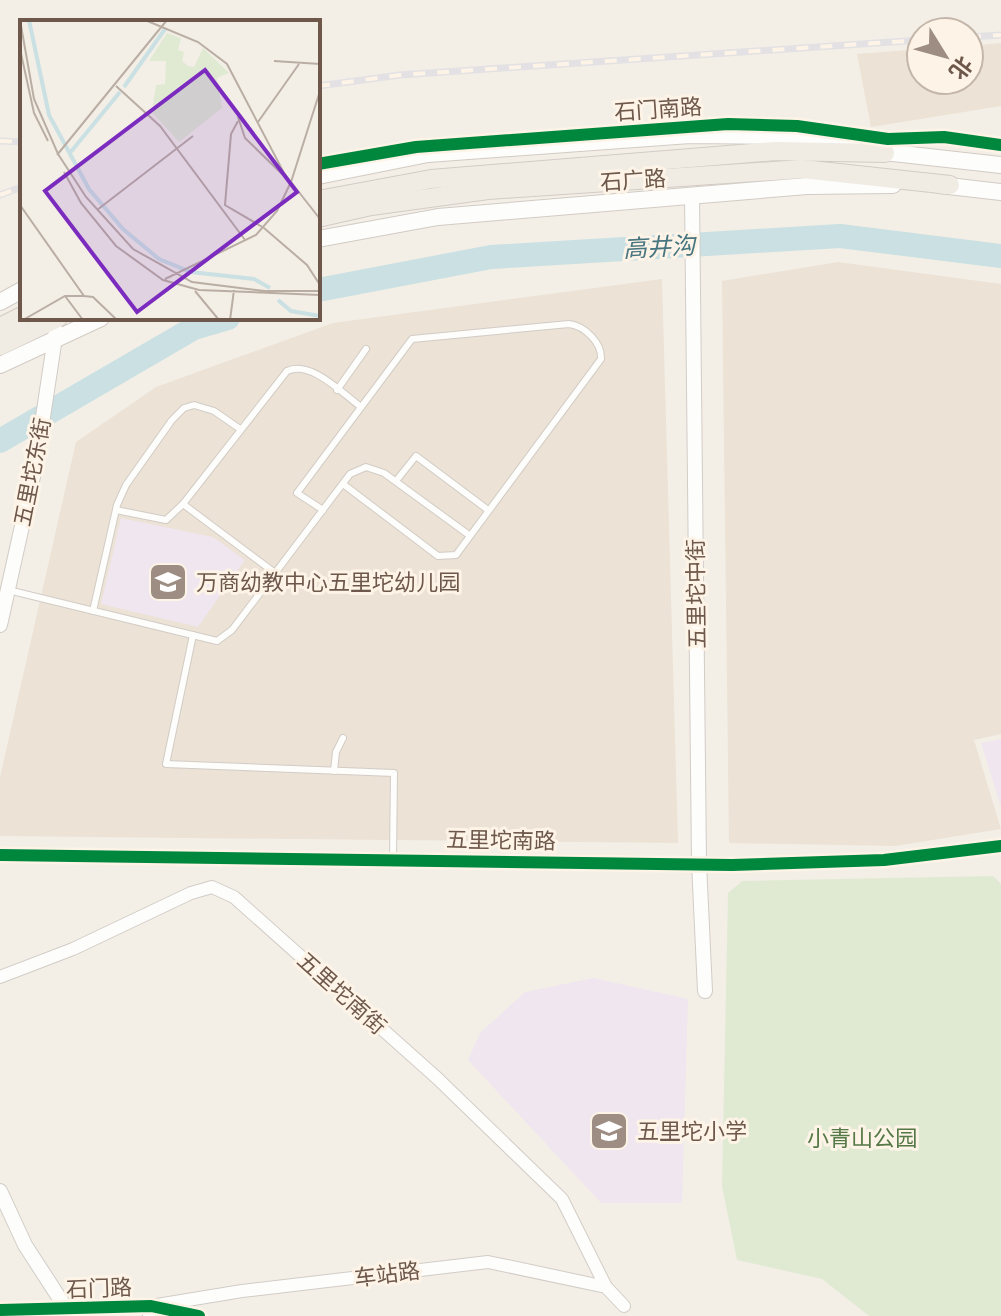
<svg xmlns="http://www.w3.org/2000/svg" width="1001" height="1316" viewBox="0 0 1001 1316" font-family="'Asap Condensed','Noto Sans SC',sans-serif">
<rect width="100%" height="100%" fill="#f3efe7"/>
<g fill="#ece2d5">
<polygon points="1001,43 1001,106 871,127 857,54 921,49 921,80 969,80 969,46"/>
<polygon points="838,262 1001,284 1001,734 974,740 1001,829 895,846 729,843 722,281"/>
<polygon points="662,279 678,843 0,836 0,777 76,442 156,387 333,323"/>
</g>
<g fill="#f0e6ef">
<polygon points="121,518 213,537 245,560 198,627 101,604"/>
<polygon points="1001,739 1001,807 981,743"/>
<polygon points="594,978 688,999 682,1203 601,1203 468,1060 480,1033 525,992"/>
</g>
<polygon fill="#e0ead3" points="993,876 1001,884 1001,1316 869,1316 822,1279 737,1260 722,1186 728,893 742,881"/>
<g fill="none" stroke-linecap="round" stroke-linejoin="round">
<g stroke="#cae0e2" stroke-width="24">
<polyline points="318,290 491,257 840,236 1001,256"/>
<polyline points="0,441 194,328 228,318"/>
</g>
<defs>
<g id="service">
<polyline points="337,390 366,349"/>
<polyline points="396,481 416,456 488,510"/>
<polyline points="116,510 166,520 183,504"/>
<path d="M323,510l-26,-17 115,-154 157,-15c16,2 33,19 32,35l-145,196 -18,1 -95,-72"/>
<path d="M275,573l-92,-69 104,-133c24,-11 55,22 74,36"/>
<polyline points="8,590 217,641 232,630 350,474 366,467 384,473 469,535"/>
<polyline points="93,611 117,505 126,485 172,420 184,408 194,405 214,411 240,429"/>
<polyline points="193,635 166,764 394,773 393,858"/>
<polyline points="334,771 336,752 343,738"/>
</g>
<g id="minor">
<polyline points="0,977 73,949 191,893 212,887 234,897 437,1078 562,1199 606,1287"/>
<polyline points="149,1316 151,1306 242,1291 488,1262 606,1287 624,1306"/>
</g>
<g id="tertiary">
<polyline points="692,196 699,863 705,991"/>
<polyline points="0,625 36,463 56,331"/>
<polyline points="0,855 732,865 884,860 1001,846"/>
<polyline points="0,1191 25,1245 71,1316"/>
</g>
<g id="secondary">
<polyline points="875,151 1001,165"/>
<polyline points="318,176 428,154 690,135 797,136 852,147"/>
<polyline points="940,185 1001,192"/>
<polyline points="318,239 438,217 807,186 893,185"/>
<polyline points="0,302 22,290"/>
<polyline points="0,365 101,318"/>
</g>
<g id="primary">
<polyline points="318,200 431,179 776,151 885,153"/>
<polyline points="318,218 371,206 488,190 802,169 950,185"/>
<polyline points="0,327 22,316"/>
<polyline points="0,346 58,318"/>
</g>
</defs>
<use href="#service" stroke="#d2ccc6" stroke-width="8"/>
<use href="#minor" stroke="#d2ccc6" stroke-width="14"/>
<use href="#tertiary" stroke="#d2ccc6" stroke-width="16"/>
<use href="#secondary" stroke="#d2cbc4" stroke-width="18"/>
<use href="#primary" stroke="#d3cbc5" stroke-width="20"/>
<use href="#service" stroke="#fdfdfb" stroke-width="6"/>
<use href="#minor" stroke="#fdfdfb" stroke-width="12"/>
<use href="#tertiary" stroke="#fdfdfb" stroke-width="14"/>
<use href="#secondary" stroke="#fdfdfb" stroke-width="16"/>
<use href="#primary" stroke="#f0ece4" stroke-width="18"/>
<defs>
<g id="rail">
<polyline points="969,37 1001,35"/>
<polyline points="318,86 400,75 921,40"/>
<polyline points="0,141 22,142"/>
<polyline points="0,195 22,187"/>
</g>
</defs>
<use href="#rail" stroke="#e3e1e3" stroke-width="7"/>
<use href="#rail" stroke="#fdf4e7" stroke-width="4" stroke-dasharray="12" stroke-linecap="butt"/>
<defs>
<g id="cycleway">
<polyline points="318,164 416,147 728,124 797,126 888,139 944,137 1001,145"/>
<polyline points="0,855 732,865 884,860 1001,846"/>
<polyline points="0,1310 151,1306 199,1316"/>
</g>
</defs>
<use href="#cycleway" stroke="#fdf4e7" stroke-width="17"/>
<use href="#cycleway" stroke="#00873e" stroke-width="12"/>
</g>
<defs>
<symbol id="school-square" viewBox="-11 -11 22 22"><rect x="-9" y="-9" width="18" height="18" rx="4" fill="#9d8d82" stroke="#fdf4e7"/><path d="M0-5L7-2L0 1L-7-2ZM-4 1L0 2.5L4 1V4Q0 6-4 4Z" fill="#fff"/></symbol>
</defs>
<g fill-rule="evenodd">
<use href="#school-square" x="146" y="560" width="44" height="44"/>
<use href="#school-square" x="587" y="1109" width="44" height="44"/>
</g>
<g text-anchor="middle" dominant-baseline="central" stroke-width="6" stroke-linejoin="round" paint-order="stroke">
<g font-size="22" fill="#6e584b" stroke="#fdf4e7">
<text transform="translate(658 109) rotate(-4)">石门南路</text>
<text transform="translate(633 180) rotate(-4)">石广路</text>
<text transform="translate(32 472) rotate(-79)">五里坨东街</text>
<text transform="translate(696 594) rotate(-91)">五里坨中街</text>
<text transform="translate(501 840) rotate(1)">五里坨南路</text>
<text transform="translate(342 993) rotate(42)">五里坨南街</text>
<text transform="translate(387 1274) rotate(-7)">车站路</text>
<text transform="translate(99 1288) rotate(-2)">石门路</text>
</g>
<g font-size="22" fill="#6e584b" stroke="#fdf4e7" text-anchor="start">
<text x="196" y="582">万商幼教中心五里坨幼儿园</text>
<text x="637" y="1131">五里坨小学</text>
</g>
<g font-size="22" fill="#557847" stroke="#fdf4e7">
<text x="862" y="1138">小青山公园</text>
</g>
<g font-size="24" font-style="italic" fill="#477580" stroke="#fdf4e7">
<text transform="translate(659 247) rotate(-3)">高井沟</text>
</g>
</g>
<g transform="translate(20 20)">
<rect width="300" height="300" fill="#f3efe7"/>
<path d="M147,13l14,5 -3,12 6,2 -2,9 6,5 6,1 9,-19 26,25 -12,5 5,30 -43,34 -27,-30 4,-27 9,-1 1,-23h-17z" fill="#e0ead3"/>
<path fill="none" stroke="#cae0e2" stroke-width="4" d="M9,0l20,95 40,74 34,40 36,30 32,13 63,7 16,9M104,67l41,-58M49,134l51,-62M258,280l13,11 29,5"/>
<path fill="none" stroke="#baaea4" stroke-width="2" d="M0,0l14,79 24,55 28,43 47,52 59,33 73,9h55M125,0l53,22 29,22 57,109 36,46M0,29l14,64 14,28M254,41l46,3M96,66l44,40 85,114M218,97l7,21 37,36M218,101l-7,13 -6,71 39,23 43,37 13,20M238,102l41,-58M37,135l110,-135M44,152l17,31 35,43 47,34 36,10 121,5M271,162l29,-91M0,185l64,91M77,190l96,-74M145,259l91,-44 21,-24 13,-27M175,271l24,29M45,276l18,24M3,300l42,-24h19l9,1 24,23M210,300l4,-30"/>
<path fill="#7b2cbf" fill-opacity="0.15" stroke="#7b2cbf" stroke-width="4" d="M185,50l92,122 -160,120 -92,-121z"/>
<rect width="300" height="300" fill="none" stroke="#6e584b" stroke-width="4"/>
</g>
<g transform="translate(945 56) rotate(127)"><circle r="38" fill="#fdf4e7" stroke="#c4b6a9" stroke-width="2"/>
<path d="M0-6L14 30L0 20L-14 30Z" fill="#9d8d82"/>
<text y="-12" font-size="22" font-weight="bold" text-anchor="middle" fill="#6e584b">北</text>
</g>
</svg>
